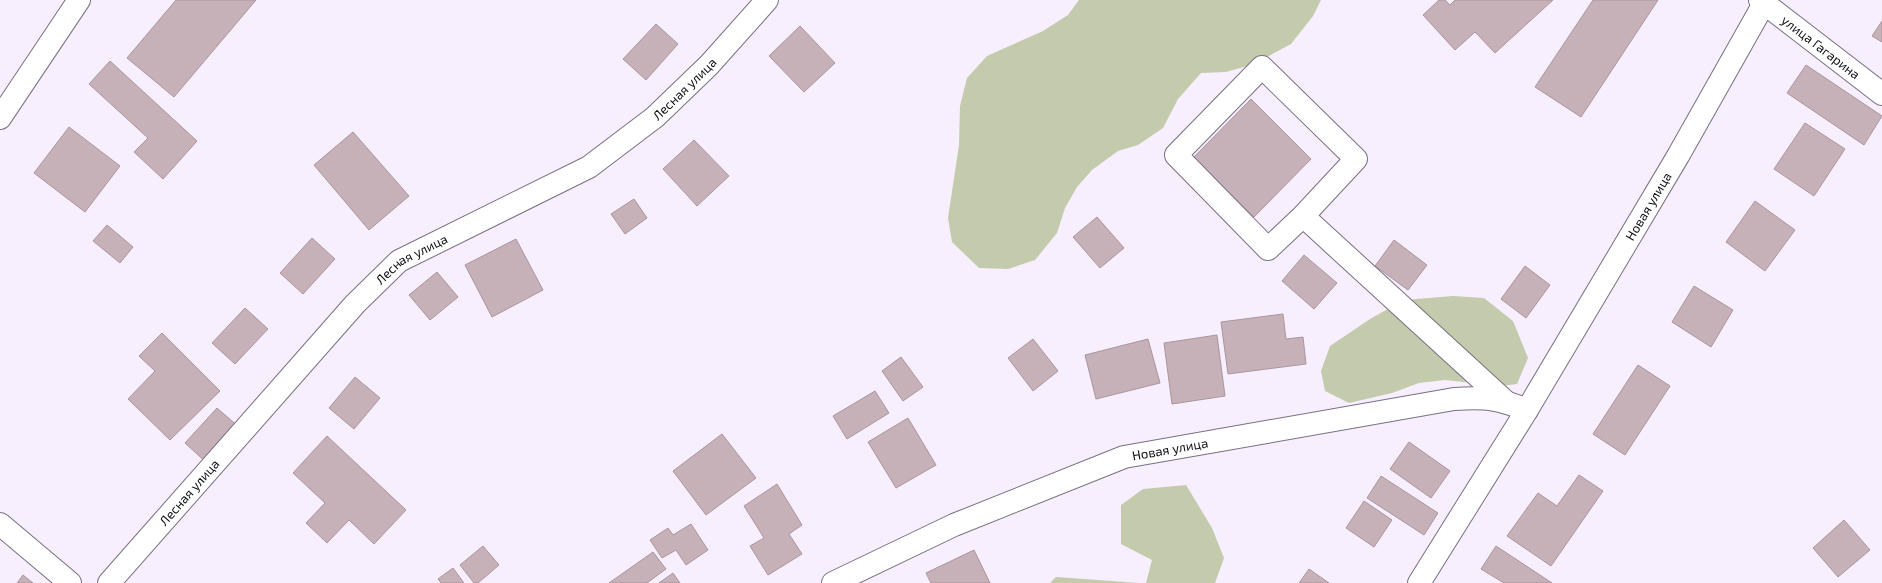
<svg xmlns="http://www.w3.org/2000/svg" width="1882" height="583" viewBox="0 0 1882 583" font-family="'Exo 2',sans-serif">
<rect width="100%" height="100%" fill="#f7eefe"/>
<g fill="#c3cbac">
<polygon points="1079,0 1321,0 1313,16 1291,44 1254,64 1226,72 1201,73 1178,99 1163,128 1138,145 1118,151 1092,170 1077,187 1065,208 1057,233 1035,260 1008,269 979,268 952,242 948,218 959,145 960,106 967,78 987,56 1043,31 1068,15"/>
<polygon points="1453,296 1484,298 1513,321 1528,358 1517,384 1501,386 1445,380 1419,383 1392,393 1349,403 1325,391 1321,371 1330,346 1370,319 1404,300"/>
<polygon points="1186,485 1212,528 1224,558 1215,583 1146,583 1152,560 1121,544 1121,505 1143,489"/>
<polygon points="1056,577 1139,583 1050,583"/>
</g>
<g fill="#c7b1b9" stroke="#ab959d">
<polygon points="176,0 256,0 174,97 127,58"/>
<polygon points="1439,0 1445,0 1450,5 1455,0 1553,0 1495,53 1475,32 1455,50 1423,15"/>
<polygon points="1593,0 1658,0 1581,117 1535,87"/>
<polygon points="1882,21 1882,42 1872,36"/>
<polygon points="656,24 678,44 646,80 623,59"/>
<polygon points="800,26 835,63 804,92 769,56"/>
<polygon points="110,61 197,141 163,179 134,152 148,138 89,84"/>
<polygon points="1806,65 1882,116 1864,145 1787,93"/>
<polygon points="1251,99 1311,159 1254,217 1193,158"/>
<polygon points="1805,123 1845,149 1814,196 1774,169"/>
<polygon points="69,127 120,166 85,212 34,173"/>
<polygon points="353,132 409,196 369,230 314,165"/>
<polygon points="694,140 729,176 697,206 663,169"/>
<polygon points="634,199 647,218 625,234 611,214"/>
<polygon points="1755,201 1795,230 1765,271 1726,242"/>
<polygon points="1097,217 1124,248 1100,268 1073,237"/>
<polygon points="107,225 133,247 120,263 93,241"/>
<polygon points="312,238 335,259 303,294 280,273"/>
<polygon points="516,239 543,290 492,317 465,265"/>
<polygon points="1394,240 1427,265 1408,290 1375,266"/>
<polygon points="1304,255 1337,283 1314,309 1282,281"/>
<polygon points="1525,266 1550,285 1526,318 1501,299"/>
<polygon points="437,272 458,297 430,320 409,295"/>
<polygon points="1694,286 1733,310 1711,347 1672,322"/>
<polygon points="245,308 268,329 235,364 212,343"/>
<polygon points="1283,314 1286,339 1303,337 1306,364 1228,374 1221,322"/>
<polygon points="162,333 220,391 170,440 128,399 155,371 139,356"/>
<polygon points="1217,335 1225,396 1172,404 1164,343"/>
<polygon points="1033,339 1058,371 1033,391 1008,358"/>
<polygon points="1148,339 1160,383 1096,399 1085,355"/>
<polygon points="901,357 923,387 903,401 882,371"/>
<polygon points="1638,365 1670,386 1625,455 1593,434"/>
<polygon points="355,377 380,398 354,429 329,408"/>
<polygon points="875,391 889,413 847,439 833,416"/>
<polygon points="217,408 240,428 208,464 185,443"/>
<polygon points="908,418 936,465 896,488 868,442"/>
<polygon points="722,434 756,478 706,515 673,471"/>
<polygon points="327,436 406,510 374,544 349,520 327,543 306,523 325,503 293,473"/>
<polygon points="1409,442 1450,471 1431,498 1390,469"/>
<polygon points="1579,475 1603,491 1551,566 1507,536 1538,493 1557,506"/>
<polygon points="1381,476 1438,513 1424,535 1367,498"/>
<polygon points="777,484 802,525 789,534 802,554 768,575 750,546 764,538 744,506"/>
<polygon points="1364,501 1392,520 1374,547 1346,528"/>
<polygon points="1844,520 1870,550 1838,577 1813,548"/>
<polygon points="691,524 708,550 686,565 676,550 662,558 650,540 668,528 673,535"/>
<polygon points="483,546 499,565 478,583 474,583 460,565"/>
<polygon points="1496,546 1552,583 1504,583 1481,569"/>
<polygon points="974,550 990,583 931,583 926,573"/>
<polygon points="653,552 666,569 647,583 609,583"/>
<polygon points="453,568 464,583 441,583 438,579"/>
<polygon points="1309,569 1329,583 1299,583"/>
<polygon points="673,573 680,583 659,583"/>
<polygon points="23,575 33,583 17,583"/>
</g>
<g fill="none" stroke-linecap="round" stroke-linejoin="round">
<defs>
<g id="minor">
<path id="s1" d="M1760,0l122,94"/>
<polyline points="0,118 79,0"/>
<polyline points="1303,216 1268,249 1176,155 1262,67 1356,159 1303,216 1505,401"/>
<polyline points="0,524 70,583"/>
<path id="s2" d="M109,583l246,-279 44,-43 190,-94 66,-50 54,-52 58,-65"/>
<path id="s3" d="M833,583l121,-58 170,-68 330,-58c32,-2 43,-1 73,11"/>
<path id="s4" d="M1419,583l108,-173 151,-254 88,-156"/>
</g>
</defs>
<use href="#minor" stroke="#796f80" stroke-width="24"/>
<use href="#minor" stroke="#fff" stroke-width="22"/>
</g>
<g text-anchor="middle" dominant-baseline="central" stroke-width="3.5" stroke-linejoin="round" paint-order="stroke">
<g font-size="13" fill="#110e14" stroke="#fff">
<text stroke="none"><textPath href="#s1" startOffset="77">улица Гагарина</textPath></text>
<text stroke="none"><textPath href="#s2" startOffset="769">Лесная улица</textPath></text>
<text stroke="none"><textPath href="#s4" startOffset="441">Новая улица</textPath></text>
<text stroke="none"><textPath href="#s2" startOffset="445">Лесная улица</textPath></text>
<text stroke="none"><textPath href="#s3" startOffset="364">Новая улица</textPath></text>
<text stroke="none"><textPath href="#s2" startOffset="121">Лесная улица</textPath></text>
</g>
</g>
</svg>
